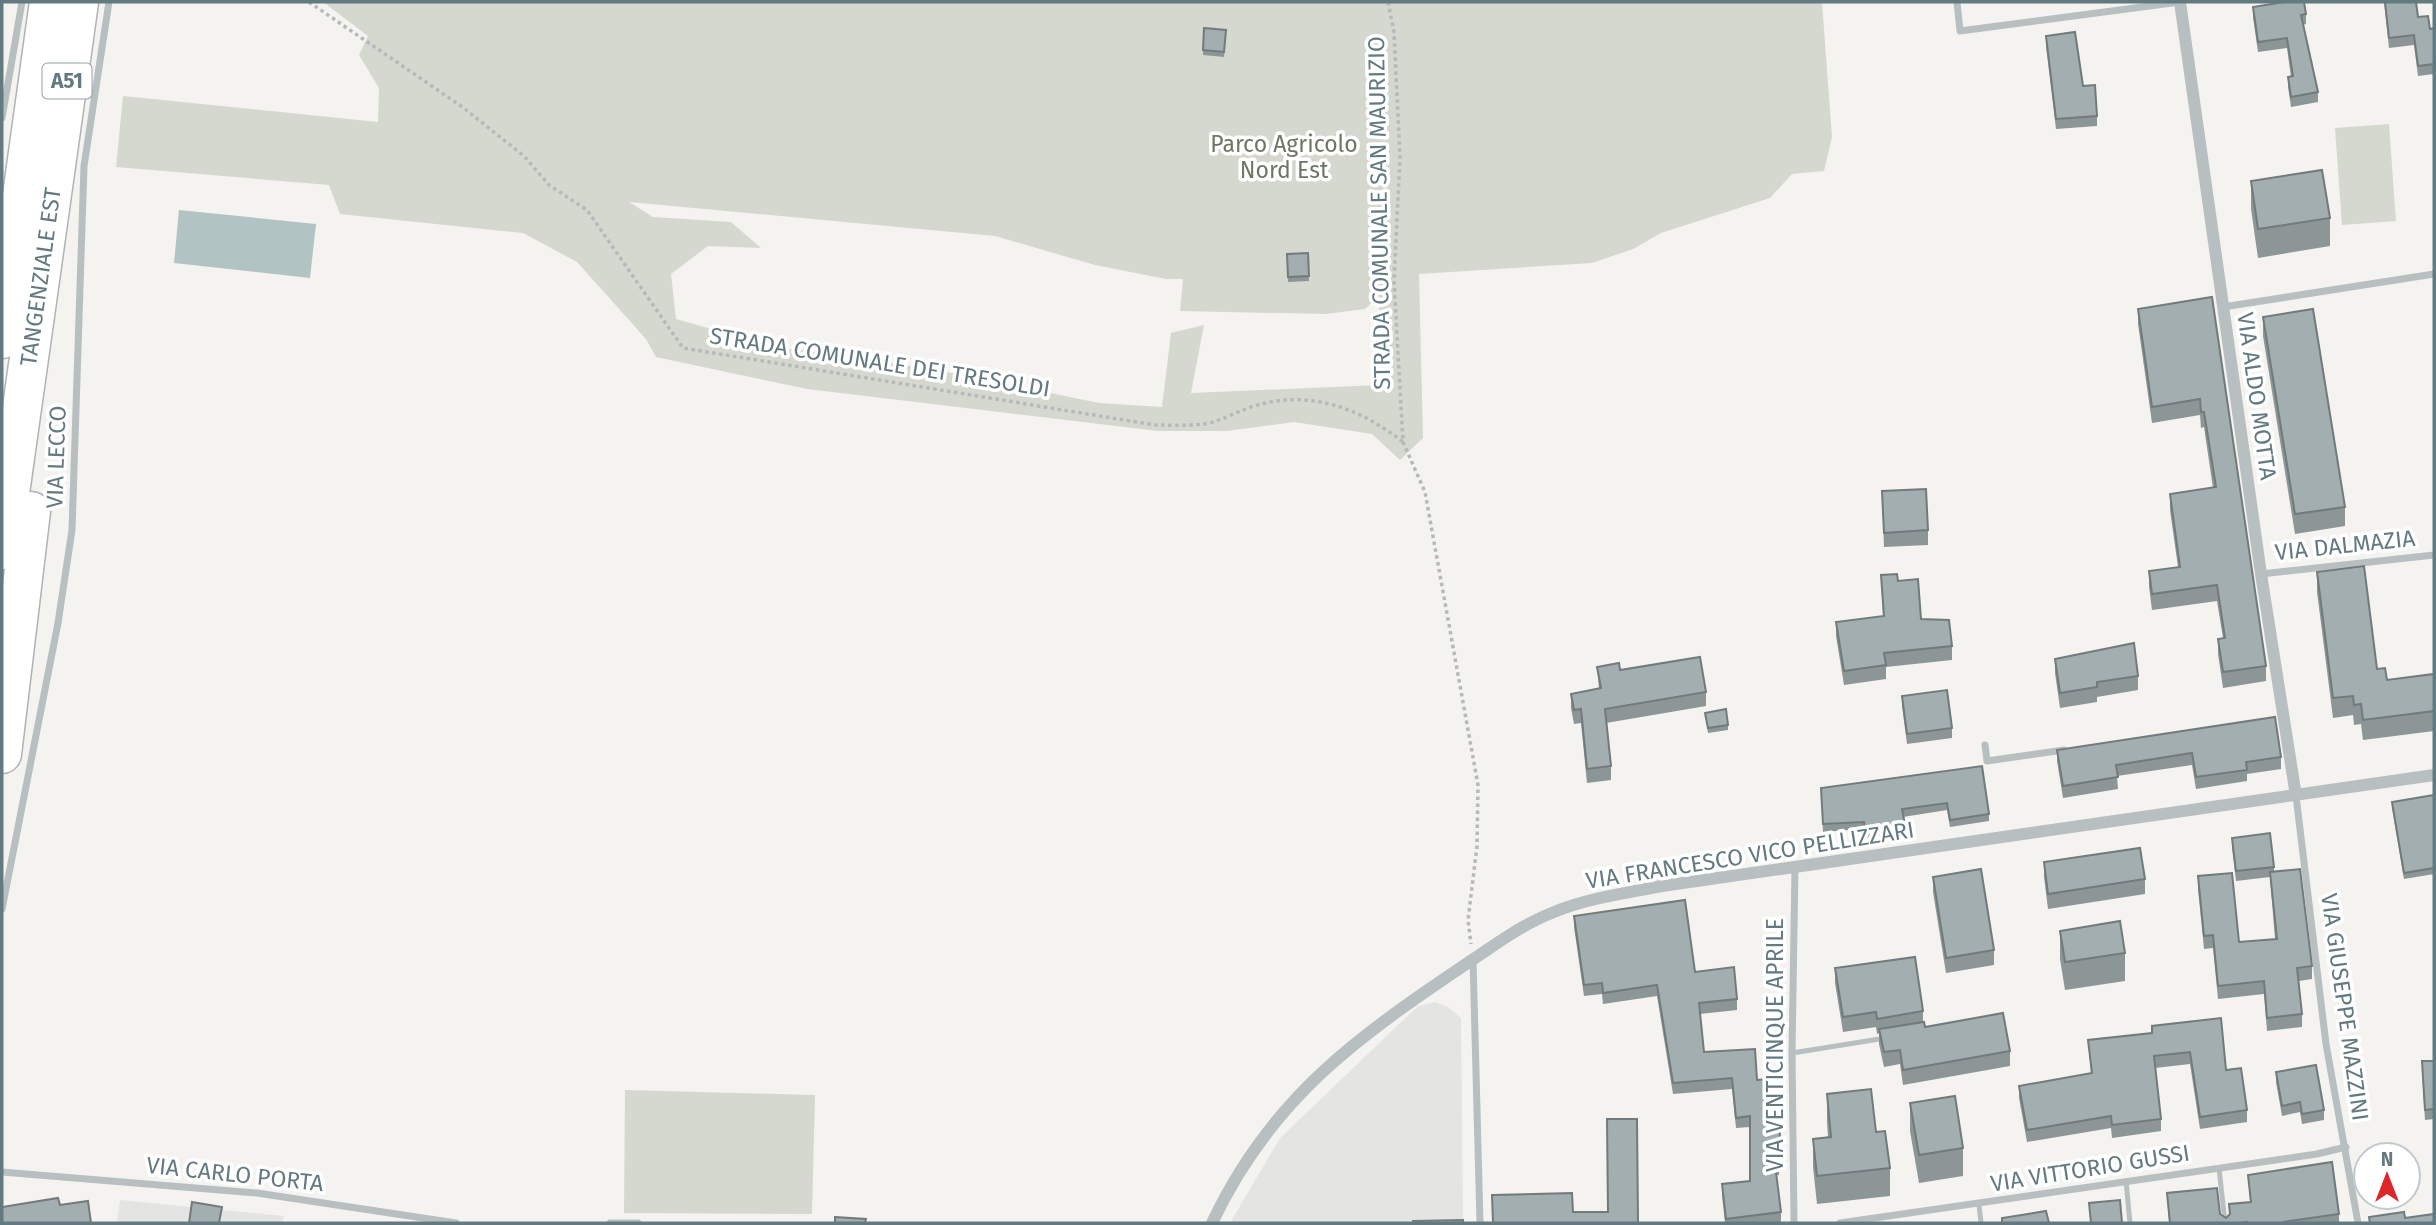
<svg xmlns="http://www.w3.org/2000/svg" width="2436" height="1225" viewBox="0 0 2436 1225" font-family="'Fira Sans',sans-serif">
<rect width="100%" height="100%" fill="#f4f3ef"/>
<g fill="#e4e4e3">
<polygon points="1435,1002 1448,1007 1461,1018 1463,1223 1230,1223 1280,1138 1418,1006"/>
<polygon points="120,1200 284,1216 282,1223 117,1223"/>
</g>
<g fill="#d5d8cf" fill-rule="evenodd">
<path d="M323,2h1499l10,135 -8,34 -32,3 -22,24 -109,35 -28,16 -41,14 -173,11 4,164 -23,22 -28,-26 -78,-12 -68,9h-68l-351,-42 -151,-32 -10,-18 -69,-77 -54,-29 -183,-19 -11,-29 -213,-18 7,-71 255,26 1,-34 -20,-33 9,-19zM629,202l366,34 100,29 71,14h17l-3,32 146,3 39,-5 14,-13 1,89 -189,8 13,-68 -33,8 -9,74 -63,-4 -162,-33 -166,-24 -95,-27 -5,-45 37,-28 53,2 -30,-26 -78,-5z"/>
<polygon points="2389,124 2396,221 2342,225 2335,128"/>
<polygon points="625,1090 815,1095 812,1214 624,1213"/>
</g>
<polygon fill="#b1c3c3" points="179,210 316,224 310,278 174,263"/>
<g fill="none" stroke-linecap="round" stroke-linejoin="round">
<defs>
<g id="motorway">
<polyline points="2,339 49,2"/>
<path id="s1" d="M2,550l77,-548"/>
<polyline points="2,754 31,511"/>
</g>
</defs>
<use href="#motorway" stroke="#aeb4b5" stroke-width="41"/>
<g stroke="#b5b9ba" stroke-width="3.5" stroke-dasharray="3.5 3.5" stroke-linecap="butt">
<path d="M309,2l152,104 63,50 25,29 38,25 96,138 472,77c15,0 33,1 48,-1 18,-2 34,-13 51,-18 55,-17 106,2 149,36"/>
<polyline points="1388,2 1394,32 1400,157 1394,281 1403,442 1425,492 1478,785 1477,846 1468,920 1471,944"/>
</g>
<g stroke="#b8bfc0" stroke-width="5">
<polyline points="1792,1053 1886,1038"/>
<polyline points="2219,1168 2225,1223"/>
<polyline points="2126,1181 2130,1223"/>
<polyline points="1979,1205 1981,1223"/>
</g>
<g stroke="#b8bfc0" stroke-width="7">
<polyline points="1957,2 1960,31 2180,2"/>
<polyline points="2,118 22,2"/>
<polyline points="2223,307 2434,274"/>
<polyline points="2261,574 2434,555"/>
<polyline points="1985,745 1987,761 2064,750"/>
<polyline points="2296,796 2326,1044 2358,1223"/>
<polyline points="2,909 58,623 72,530 84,166 109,2"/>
<polyline points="1473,959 1480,1223"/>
<polyline points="2,1172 257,1193 456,1223"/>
<polyline points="610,1223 638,1223"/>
<polyline points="1794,1223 1792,1053 1795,868"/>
<polyline points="1840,1223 2317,1154 2346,1147"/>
</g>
<g stroke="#b8bfc0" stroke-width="12">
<polyline points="2180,2 2261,574 2296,796"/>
<path d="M1212,1223c60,-127 147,-187 260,-263 27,-18 51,-36 82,-48 34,-14 73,-19 108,-26l772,-111"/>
</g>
<use href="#motorway" stroke="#fff" stroke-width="38"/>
</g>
<g fill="#8c9697">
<polygon points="2384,2 2416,2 2418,17 2430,29 2434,28 2434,74 2418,76 2414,45 2389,48"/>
<polygon points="2253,7 2306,14 2306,24 2303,25 2318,92 2318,102 2291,107 2288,87 2288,77 2291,77 2287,48 2258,52 2253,17"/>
<polygon points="1204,28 1226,30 1224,57 1203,55"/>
<polygon points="2046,36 2083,86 2097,116 2097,126 2056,129 2046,46"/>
<polygon points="2251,181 2330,218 2330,246 2258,258 2251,209"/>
<polygon points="1308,253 1309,281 1288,282 1287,254"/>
<polygon points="2212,297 2266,666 2266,681 2223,688 2218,654 2218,639 2223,638 2217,601 2152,610 2149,587 2149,571 2178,567 2170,510 2170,494 2213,488 2204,427 2201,428 2200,415 2152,423 2138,324 2138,309"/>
<polygon points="2263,317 2345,507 2345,526 2295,534 2263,336"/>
<polygon points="1882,491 1928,530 1928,545 1884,547"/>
<polygon points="2317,572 2377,669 2387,680 2434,674 2434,731 2363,740 2361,724 2354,725 2353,715 2333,718 2317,592"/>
<polygon points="1881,575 1898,581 1921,619 1952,646 1952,660 1886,667 1886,679 1844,685 1836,636 1836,622 1883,616"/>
<polygon points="2055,659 2138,676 2138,690 2097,697 2097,702 2060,708 2055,673"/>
<polygon points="1597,667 1620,670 1706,692 1706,706 1606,723 1611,766 1611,780 1587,783 1581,723 1574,724 1571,708 1571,694 1599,689"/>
<polygon points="1902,696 1952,728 1952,738 1907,744 1902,706"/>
<polygon points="1705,713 1728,725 1728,730 1708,733"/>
<polygon points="2275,717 2281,757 2281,769 2247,774 2247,781 2196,789 2192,765 2117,776 2118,789 2063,798 2057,761 2057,750"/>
<polygon points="1982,766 1989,814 1989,821 1950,827 1947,810 1903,817 1905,832 1865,838 1864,829 1823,832 1821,788"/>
<polygon points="2434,795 2434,874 2404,879 2392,808 2392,802"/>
<polygon points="2232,838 2274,867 2274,872 2312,966 2312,979 2299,981 2302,1014 2302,1027 2267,1031 2264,994 2218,999 2213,948 2204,949 2198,889 2198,876 2239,942 2275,939 2270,877 2236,881 2232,848"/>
<polygon points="2044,862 2145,879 2145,894 2048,909 2044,877"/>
<polygon points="1933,877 1994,950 1994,965 1946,973 1933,892"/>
<polygon points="1574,916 1695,972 1737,999 1737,1010 1700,1014 1704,1052 1757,1080 1772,1128 1780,1128 1779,1175 1776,1175 1781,1212 1781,1222 1725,1223 1722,1195 1722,1184 1750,1181 1750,1127 1736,1128 1732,1089 1673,1094 1657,996 1603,1004 1602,994 1584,996 1574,927"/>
<polygon points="2060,931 2125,953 2125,981 2065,990 2060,959"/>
<polygon points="1835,968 1923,1011 1923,1022 1925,1027 2010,1051 2010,1066 1903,1085 1900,1064 1884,1067 1879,1044 1879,1033 1877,1034 1876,1027 1843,1032 1835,983"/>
<polygon points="2152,1026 2226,1070 2247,1110 2247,1122 2200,1129 2190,1064 2155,1068 2161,1119 2161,1131 2112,1138 2111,1128 2027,1142 2019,1098 2019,1086 2091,1073 2088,1040 2152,1033"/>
<polygon points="2434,1061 2434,1119 2425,1120 2422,1071"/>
<polygon points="2276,1072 2324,1110 2324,1120 2302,1124 2300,1112 2282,1116 2276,1082"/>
<polygon points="1827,1094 1876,1132 1890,1168 1890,1196 1817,1204 1813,1167 1813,1139 1828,1137 1827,1122"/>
<polygon points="1910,1103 1963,1148 1963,1176 1919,1183 1910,1131"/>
<polygon points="2248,1175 2339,1214 2339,1223 2169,1223 2167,1193 2220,1214 2226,1218 2229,1215 2229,1204 2250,1202"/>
</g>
<g fill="#a3aeb0" stroke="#727a7b" stroke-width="2">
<polygon points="2284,2 2304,2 2306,14 2301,15 2318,92 2291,97 2288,77 2293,76 2287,38 2258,42 2253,7"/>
<polygon points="2385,2 2416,2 2418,17 2428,16 2430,29 2434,28 2434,64 2418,66 2414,35 2389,38"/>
<polygon points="1204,28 1226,30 1224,52 1203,50"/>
<polygon points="2075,32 2083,86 2095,85 2097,116 2056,119 2046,36"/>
<polygon points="2322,170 2330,218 2258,229 2251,181"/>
<polygon points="1308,253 1309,276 1288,277 1287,254"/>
<polygon points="2212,297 2266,666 2223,672 2218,639 2225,638 2217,585 2152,594 2149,571 2180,567 2170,494 2216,487 2204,412 2201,412 2200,399 2152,407 2138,309"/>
<polygon points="2313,309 2345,507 2295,514 2263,317"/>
<polygon points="1926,489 1928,530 1884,533 1882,491"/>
<polygon points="2364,566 2377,669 2385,668 2387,680 2434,674 2434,711 2363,720 2361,704 2354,705 2353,696 2333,698 2317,572"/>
<polygon points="1897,574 1898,581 1918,579 1921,619 1949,620 1952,646 1884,653 1886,665 1844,671 1836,622 1884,616 1881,575"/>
<polygon points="2134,643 2138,676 2097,682 2097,687 2060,693 2055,659"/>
<polygon points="1700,657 1706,692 1605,709 1611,766 1587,769 1581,709 1574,710 1571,694 1601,688 1597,667 1619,663 1620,670"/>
<polygon points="1947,690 1952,728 1907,734 1902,696"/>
<polygon points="1726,709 1728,725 1708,728 1705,713"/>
<polygon points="2275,717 2281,757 2246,762 2247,770 2196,777 2192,753 2116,765 2118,777 2063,786 2057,750"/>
<polygon points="1982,766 1989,814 1950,820 1947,803 1902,809 1905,825 1865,831 1864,822 1823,824 1821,788"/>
<polygon points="2434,795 2434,868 2404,873 2392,802"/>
<polygon points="2270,833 2274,867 2236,871 2232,838"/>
<polygon points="2140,848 2145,879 2048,894 2044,862"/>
<polygon points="1981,869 1994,950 1946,958 1933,877"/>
<polygon points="2300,869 2312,966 2297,968 2302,1014 2267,1018 2264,981 2218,986 2213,935 2204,936 2198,876 2232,873 2239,942 2277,939 2270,872"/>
<polygon points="1685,900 1695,972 1734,967 1737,999 1699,1003 1704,1052 1755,1049 1757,1080 1767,1079 1772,1128 1780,1128 1779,1164 1775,1164 1781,1212 1726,1219 1722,1184 1750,1181 1750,1116 1736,1118 1732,1078 1673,1083 1657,985 1603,993 1602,983 1584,985 1574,916"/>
<polygon points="2120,921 2125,953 2065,962 2060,931"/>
<polygon points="1915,957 1923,1011 1877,1019 1876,1012 1843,1017 1835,968"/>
<polygon points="2003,1013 2010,1051 1903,1070 1900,1050 1884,1052 1879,1029 1924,1022 1925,1027"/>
<polygon points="2221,1018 2226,1070 2241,1068 2247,1110 2200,1117 2190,1052 2154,1056 2161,1119 2112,1125 2111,1116 2027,1130 2019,1086 2092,1073 2088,1040 2152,1033 2152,1026"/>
<polygon points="2422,1061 2434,1061 2434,1109 2425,1110"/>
<polygon points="2316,1065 2324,1110 2302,1114 2300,1102 2282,1106 2276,1072"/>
<polygon points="1871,1089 1876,1132 1885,1131 1890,1168 1817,1176 1813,1139 1831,1137 1827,1094"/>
<polygon points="1955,1096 1963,1148 1919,1155 1910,1103"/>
<polygon points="1607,1119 1637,1119 1638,1223 1493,1223 1492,1195 1572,1193 1573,1212 1608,1212"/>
<polygon points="2332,1162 2339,1214 2283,1222 2283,1223 2247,1223 2247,1222 2239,1223 2170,1223 2167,1193 2217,1188 2220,1214 2226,1218 2230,1214 2229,1204 2251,1202 2248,1175"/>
<polygon points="58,1198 60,1205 88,1201 91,1223 2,1223 2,1207"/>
<polygon points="2120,1200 2122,1223 2091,1223 2089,1203"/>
<polygon points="192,1202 222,1207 219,1223 189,1223"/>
<polygon points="2046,1211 2049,1223 2002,1223 2002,1218"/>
<polygon points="2404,1212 2405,1218 2434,1214 2434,1223 2370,1223 2369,1217"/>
<polygon points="835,1217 866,1219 865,1223 835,1223"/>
<polygon points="1463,1220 1463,1223 1413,1223 1413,1221"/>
</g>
<g text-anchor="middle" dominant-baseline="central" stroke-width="7" stroke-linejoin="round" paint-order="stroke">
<rect fill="#fff" stroke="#92a2a6" stroke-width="2" x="42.5" y="63.5" width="49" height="35" rx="5"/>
<g font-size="21" font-weight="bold" fill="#637a80">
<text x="67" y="81">A51</text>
</g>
<g font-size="23" fill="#6c7762" stroke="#fff">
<text x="1284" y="144">Parco Agricolo<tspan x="1284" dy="26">Nord Est</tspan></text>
</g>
<g font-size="23" fill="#637a80" stroke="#fff">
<text transform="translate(1379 213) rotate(-91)">STRADA COMUNALE SAN MAURIZIO</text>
<text stroke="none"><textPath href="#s1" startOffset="276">TANGENZIALE EST</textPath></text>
<text transform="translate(880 362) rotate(9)">STRADA COMUNALE DEI TRESOLDI</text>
<text transform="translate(2257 396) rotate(82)">VIA ALDO MOTTA</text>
<text transform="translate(56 457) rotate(-88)">VIA LECCO</text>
<text transform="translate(2345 545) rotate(-6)">VIA DALMAZIA</text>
<text transform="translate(1750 855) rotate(-9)">VIA FRANCESCO VICO PELLIZZARI</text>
<text transform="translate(2345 1007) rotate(82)">VIA GIUSEPPE MAZZINI</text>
<text transform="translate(1775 1045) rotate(-90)">VIA VENTICINQUE APRILE</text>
<text transform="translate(2090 1168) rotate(-9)">VIA VITTORIO GUSSI</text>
<text transform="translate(235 1174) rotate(6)">VIA CARLO PORTA</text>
</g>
</g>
<rect width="2436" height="1225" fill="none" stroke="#637a80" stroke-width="7"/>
<g transform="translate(2387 1176)"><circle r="33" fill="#ffffff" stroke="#c1cacc" stroke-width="2"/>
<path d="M0-5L12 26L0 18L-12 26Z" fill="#dd262b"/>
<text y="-10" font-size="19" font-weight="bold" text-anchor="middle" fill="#637a80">N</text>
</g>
</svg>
